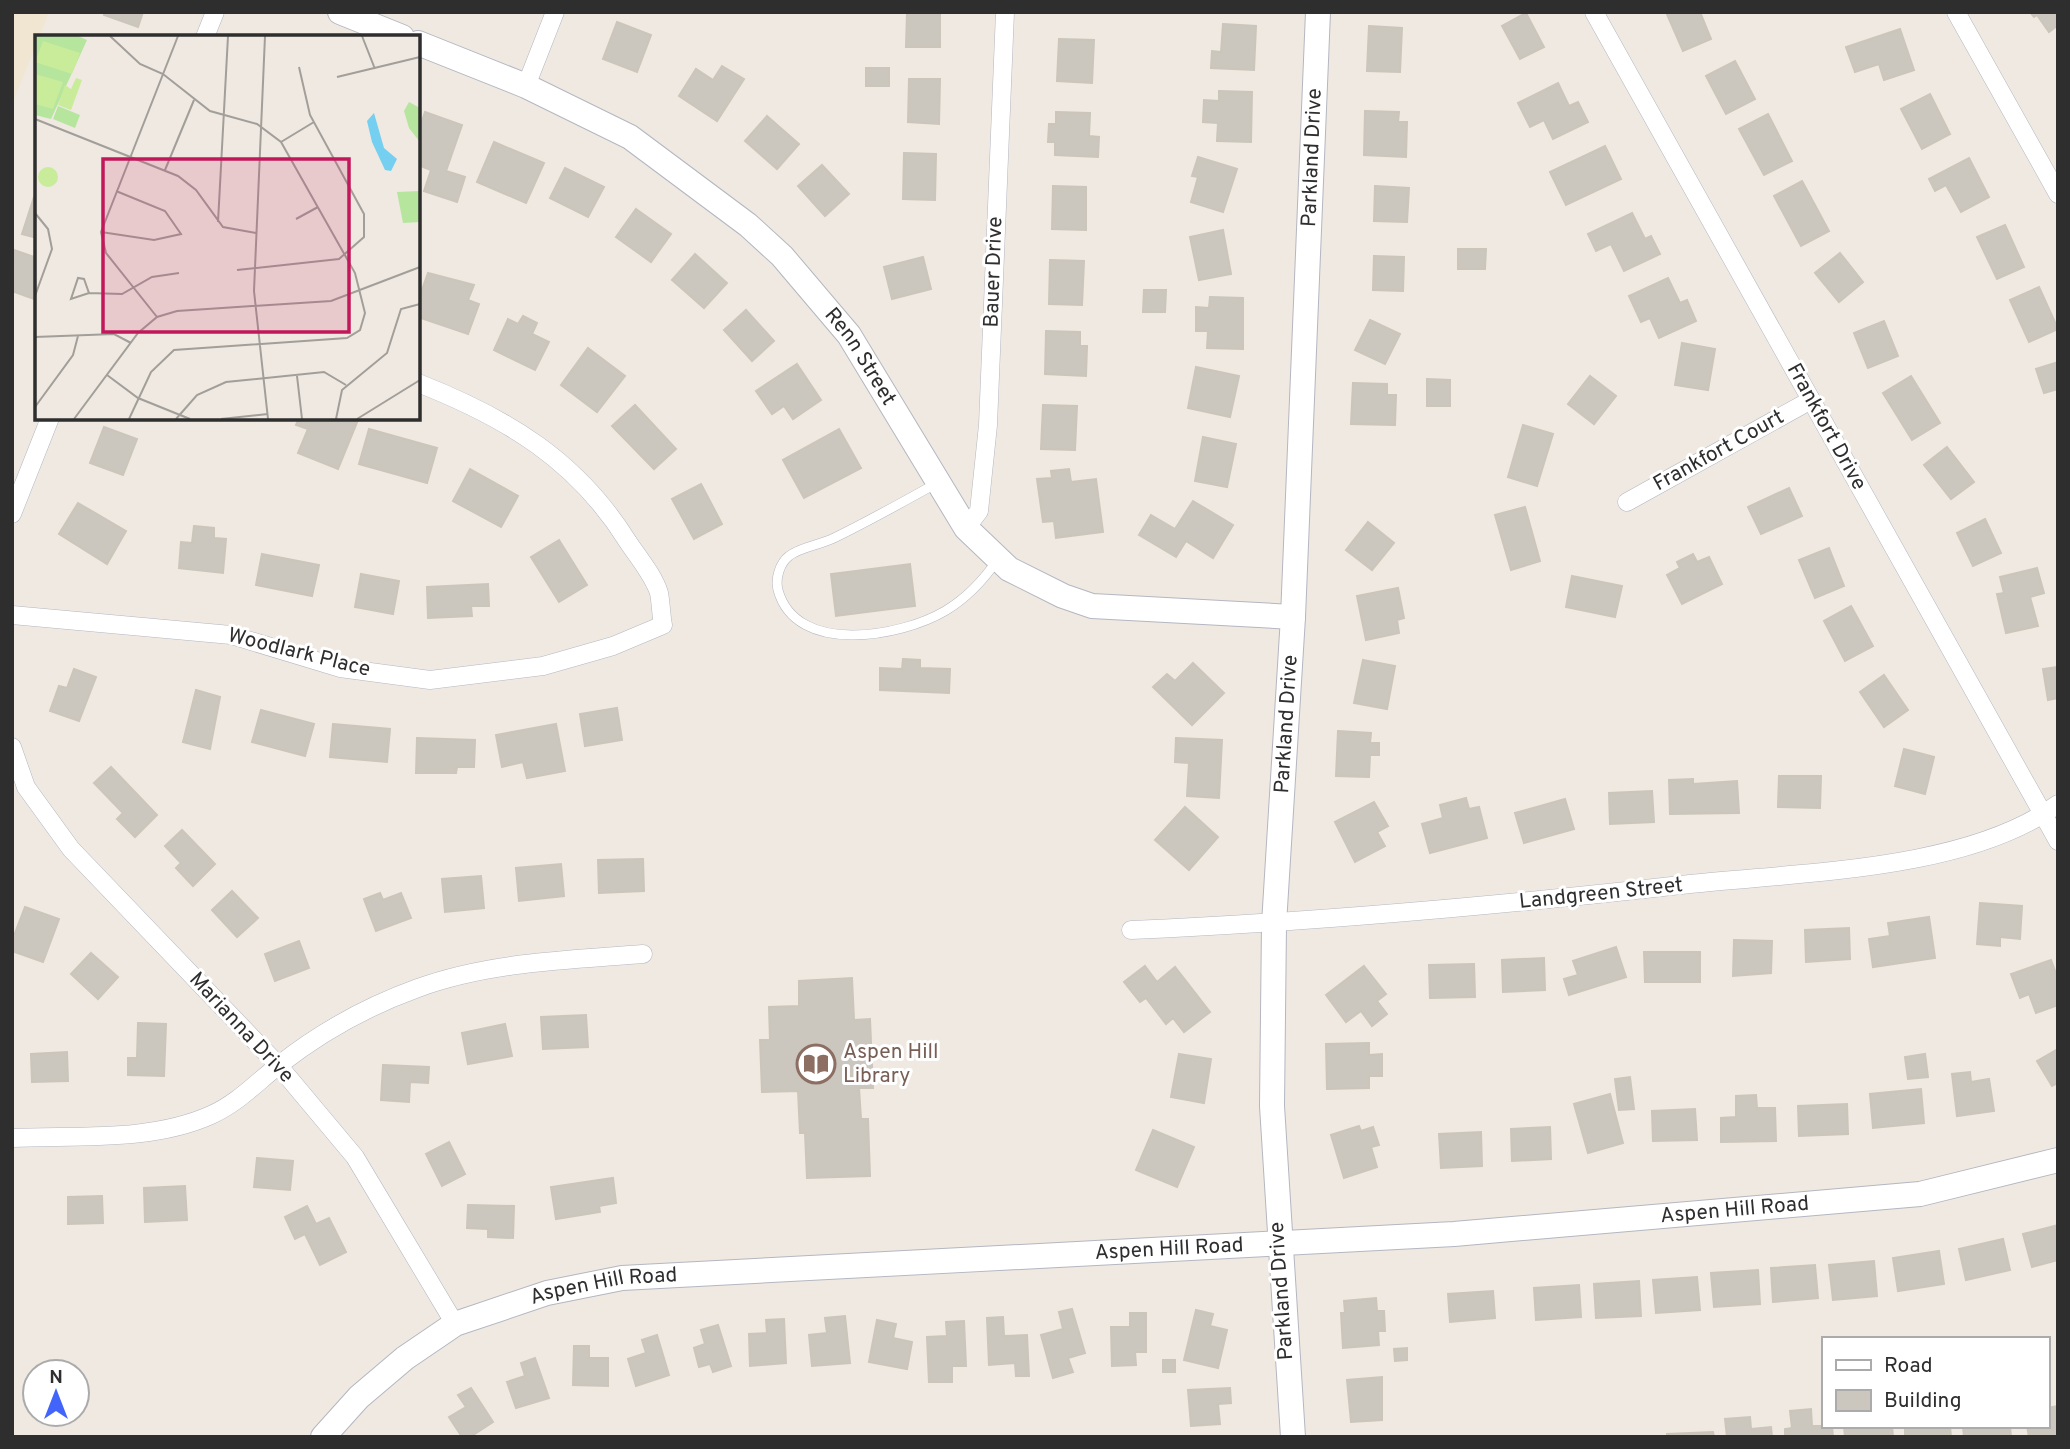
<svg xmlns="http://www.w3.org/2000/svg" width="2070" height="1449" viewBox="0 0 2070 1449" font-family="Overpass,sans-serif">
<rect width="100%" height="100%" fill="#efe9e1"/>
<polygon fill="#f0e6d1" points="12,12 49,12 12,104"/>
<g fill="#cbc7bf" stroke="#cbc5ba" stroke-width="2">
<polygon points="105,12 143,12 138,27 104,15"/>
<polygon points="907,12 940,12 940,47 906,47"/>
<polygon points="1666,12 1700,12 1711,39 1683,51"/>
<polygon points="2030,12 2058,12 2058,25 2049,32 2037,15 2034,17"/>
<polygon points="1526,13 1544,47 1520,59 1502,26"/>
<polygon points="617,22 651,35 637,72 603,59"/>
<polygon points="1223,24 1256,26 1254,70 1211,68 1212,51 1221,52"/>
<polygon points="1369,26 1402,28 1400,72 1367,71"/>
<polygon points="1900,29 1914,70 1884,80 1879,64 1855,72 1846,47"/>
<polygon points="1059,39 1094,40 1092,83 1057,81"/>
<polygon points="1735,61 1755,99 1726,114 1706,76"/>
<polygon points="722,66 744,79 717,121 679,96 696,69 713,80"/>
<rect x="866" y="68" width="23" height="18"/>
<polygon points="909,79 940,79 939,124 908,122"/>
<polygon points="1558,83 1569,106 1578,102 1588,122 1553,139 1544,120 1530,127 1518,103"/>
<polygon points="1219,91 1252,92 1251,142 1217,141 1218,123 1203,122 1204,100 1219,101"/>
<polygon points="1930,94 1950,134 1922,149 1901,109"/>
<polygon points="1365,111 1399,112 1398,122 1407,122 1406,157 1364,155"/>
<polygon points="425,112 462,125 446,171 465,177 457,202 424,191 431,170 418,165 418,133"/>
<polygon points="1056,112 1090,113 1089,136 1099,137 1098,157 1055,155 1055,142 1048,142 1049,124 1056,124"/>
<polygon points="1768,114 1792,161 1764,175 1739,129"/>
<polygon points="767,116 799,144 777,169 745,141"/>
<polygon points="494,142 544,163 526,203 477,182"/>
<polygon points="1605,146 1621,179 1566,205 1550,172"/>
<polygon points="904,153 936,154 935,200 903,199"/>
<polygon points="1198,157 1237,169 1223,212 1191,202 1198,177 1192,176"/>
<polygon points="1969,158 1989,197 1961,212 1946,185 1935,191 1929,179"/>
<polygon points="822,165 849,194 825,216 798,186"/>
<polygon points="565,168 604,187 588,217 550,198"/>
<polygon points="1802,181 1829,231 1801,246 1774,196"/>
<polygon points="1053,186 1086,187 1086,230 1052,229"/>
<polygon points="1375,186 1409,188 1407,222 1374,221"/>
<polygon points="34,197 37,197 37,238 22,234"/>
<polygon points="636,209 671,234 651,262 616,237"/>
<polygon points="1632,213 1645,239 1651,236 1660,254 1624,271 1611,244 1596,251 1588,234"/>
<polygon points="2005,225 2024,267 1997,279 1977,237"/>
<polygon points="1223,230 1231,274 1199,280 1190,237"/>
<polygon points="1458,249 1486,249 1485,269 1458,269"/>
<polygon points="14,250 37,258 37,291 34,299 12,291"/>
<polygon points="1840,253 1863,282 1839,302 1815,273"/>
<polygon points="695,254 727,283 704,308 672,280"/>
<polygon points="1374,256 1404,257 1403,291 1373,290"/>
<polygon points="923,257 931,289 892,299 884,267"/>
<polygon points="1050,260 1084,261 1082,305 1049,304"/>
<polygon points="428,273 474,285 468,300 479,304 468,334 418,317 418,301"/>
<polygon points="1668,278 1680,303 1687,300 1696,321 1659,338 1650,318 1641,322 1629,296"/>
<polygon points="2039,287 2058,329 2029,342 2010,300"/>
<polygon points="1144,290 1166,290 1165,312 1143,312"/>
<polygon points="1210,297 1243,298 1243,349 1207,348 1208,331 1196,331 1196,307 1209,308"/>
<polygon points="746,310 774,341 752,361 724,330"/>
<polygon points="523,316 537,323 532,334 549,342 535,370 494,350 508,319 518,324"/>
<polygon points="1370,320 1400,334 1385,364 1355,350"/>
<polygon points="1884,321 1898,356 1868,368 1854,333"/>
<polygon points="1046,331 1080,332 1080,346 1087,346 1086,376 1045,374"/>
<polygon points="1682,343 1715,349 1708,390 1675,385"/>
<polygon points="588,348 625,376 597,412 561,385"/>
<polygon points="2058,362 2058,389 2044,393 2036,369"/>
<polygon points="797,364 821,400 793,419 784,406 772,414 756,391"/>
<polygon points="1196,367 1239,376 1230,417 1188,408"/>
<polygon points="1590,376 1616,396 1594,424 1568,404"/>
<polygon points="1911,376 1940,423 1912,440 1883,393"/>
<polygon points="1427,379 1450,380 1450,406 1427,406"/>
<polygon points="1353,383 1387,384 1387,395 1396,395 1395,425 1351,424"/>
<polygon points="635,405 676,449 654,469 612,426"/>
<polygon points="1043,405 1077,406 1075,450 1041,449"/>
<polygon points="299,418 358,420 338,469 298,453 308,429 296,425"/>
<polygon points="1523,425 1553,434 1537,486 1508,477"/>
<polygon points="104,427 137,439 123,475 90,463"/>
<polygon points="369,429 437,448 427,483 359,464"/>
<polygon points="839,429 861,468 804,498 783,460"/>
<polygon points="1203,437 1236,444 1227,487 1195,481"/>
<polygon points="1947,447 1974,482 1951,499 1924,465"/>
<polygon points="470,469 518,496 501,527 453,501"/>
<polygon points="1069,469 1071,482 1096,479 1103,532 1056,538 1054,521 1043,522 1037,479 1052,478 1051,471"/>
<polygon points="701,484 722,524 694,539 672,499"/>
<polygon points="1789,488 1802,516 1761,534 1748,507"/>
<polygon points="1193,501 1233,525 1213,558 1186,541 1176,557 1139,535 1151,515 1175,529"/>
<polygon points="78,503 126,531 107,564 59,534"/>
<polygon points="1525,507 1540,561 1511,570 1495,515"/>
<polygon points="1985,519 2001,553 1973,566 1957,533"/>
<polygon points="1368,522 1394,543 1372,570 1346,550"/>
<polygon points="194,526 214,528 214,538 226,539 223,573 179,568 181,542 192,543"/>
<polygon points="559,540 587,585 559,602 531,557"/>
<polygon points="1829,548 1844,586 1815,598 1799,560"/>
<polygon points="262,554 319,565 312,596 256,585"/>
<polygon points="1693,554 1697,562 1709,557 1722,584 1682,604 1667,575 1680,568 1677,562"/>
<polygon points="910,564 915,606 836,616 831,574"/>
<polygon points="2037,568 2044,593 2030,597 2038,626 2006,633 1997,594 2004,593 2000,577"/>
<polygon points="361,574 399,581 393,614 355,607"/>
<polygon points="1572,576 1622,586 1615,617 1566,607"/>
<polygon points="488,584 489,606 471,606 472,616 428,618 427,587"/>
<polygon points="1398,588 1404,618 1397,620 1399,633 1366,640 1357,596"/>
<polygon points="1851,606 1873,646 1845,661 1824,621"/>
<polygon points="903,659 920,660 920,668 950,669 949,693 880,690 880,668 902,669"/>
<polygon points="1363,660 1395,666 1387,709 1354,703"/>
<polygon points="1193,663 1224,693 1192,725 1153,687 1167,674 1175,681"/>
<polygon points="2058,667 2058,698 2048,700 2043,669"/>
<polygon points="74,669 96,677 79,721 50,711 59,686 67,688"/>
<polygon points="1884,675 1908,710 1884,727 1860,692"/>
<polygon points="196,690 220,697 210,749 183,742"/>
<polygon points="617,708 622,740 585,746 580,714"/>
<polygon points="261,710 314,724 305,756 252,742"/>
<polygon points="333,724 390,729 387,762 330,757"/>
<polygon points="556,724 565,771 527,778 523,762 502,767 496,735"/>
<polygon points="1338,731 1371,733 1370,743 1379,743 1379,755 1370,755 1369,777 1336,776"/>
<polygon points="417,738 475,740 474,767 457,767 456,773 416,773"/>
<polygon points="1176,738 1222,740 1219,798 1187,796 1189,763 1175,762"/>
<polygon points="1904,749 1934,757 1925,794 1895,786"/>
<polygon points="111,767 157,815 135,837 117,819 123,813 94,783"/>
<polygon points="1779,776 1821,776 1820,808 1778,807"/>
<polygon points="1693,779 1693,784 1737,781 1739,813 1670,814 1669,780"/>
<polygon points="1652,791 1654,822 1610,824 1609,793"/>
<polygon points="1466,798 1469,809 1479,807 1487,838 1430,853 1422,824 1443,818 1440,805"/>
<polygon points="1565,799 1574,829 1524,843 1515,813"/>
<polygon points="1374,802 1388,826 1377,832 1385,846 1355,862 1335,822"/>
<polygon points="1185,807 1218,837 1189,870 1155,840"/>
<polygon points="182,830 215,864 193,886 176,868 181,863 165,846"/>
<polygon points="643,859 644,891 599,893 598,860"/>
<polygon points="561,864 564,896 519,901 516,868"/>
<polygon points="481,876 484,908 445,912 442,879"/>
<polygon points="232,891 258,918 237,937 212,910"/>
<polygon points="380,893 383,900 401,893 411,918 376,931 364,899"/>
<polygon points="1980,903 2022,906 2020,939 2000,937 2000,946 1977,944"/>
<polygon points="25,907 59,919 43,962 12,951 12,941"/>
<polygon points="1929,917 1935,958 1873,967 1869,939 1890,936 1888,923"/>
<polygon points="1849,928 1850,959 1806,962 1805,930"/>
<polygon points="1734,940 1772,941 1771,973 1733,976"/>
<polygon points="299,941 309,968 275,981 265,954"/>
<polygon points="1616,947 1626,977 1569,995 1564,979 1578,975 1573,961"/>
<polygon points="1644,952 1700,952 1700,982 1645,982"/>
<polygon points="91,953 118,977 98,999 71,974"/>
<polygon points="1544,958 1545,990 1503,992 1502,960"/>
<polygon points="2051,960 2058,979 2058,1005 2036,1013 2029,994 2020,998 2011,974"/>
<polygon points="1474,964 1475,997 1430,998 1429,965"/>
<polygon points="1145,966 1157,982 1175,967 1210,1012 1184,1032 1173,1018 1166,1024 1146,998 1140,1002 1124,982"/>
<polygon points="1364,966 1386,994 1377,1001 1387,1014 1372,1026 1361,1011 1346,1022 1326,995"/>
<polygon points="852,978 854,1020 870,1019 873,1088 859,1088 861,1119 868,1119 870,1176 807,1178 805,1133 800,1133 798,1091 762,1092 760,1040 770,1040 769,1007 799,1006 799,981"/>
<polygon points="586,1015 588,1047 543,1049 541,1017"/>
<polygon points="138,1023 166,1024 164,1076 128,1075 128,1058 137,1058"/>
<polygon points="505,1024 512,1056 468,1064 462,1033"/>
<polygon points="1369,1043 1369,1055 1382,1054 1382,1076 1369,1076 1369,1088 1327,1089 1326,1044"/>
<polygon points="2058,1049 2058,1083 2052,1086 2037,1061"/>
<polygon points="67,1052 68,1081 32,1082 31,1054"/>
<polygon points="1179,1054 1211,1059 1204,1103 1171,1097"/>
<polygon points="1925,1054 1928,1077 1908,1079 1905,1057"/>
<polygon points="383,1065 429,1067 428,1083 410,1082 409,1102 381,1100"/>
<polygon points="1970,1072 1971,1082 1989,1079 1994,1111 1957,1116 1952,1074"/>
<polygon points="1630,1077 1634,1109 1619,1110 1615,1079"/>
<polygon points="1921,1089 1924,1123 1873,1128 1870,1094"/>
<polygon points="1610,1094 1623,1143 1588,1153 1574,1104"/>
<polygon points="1756,1095 1757,1108 1775,1108 1776,1141 1721,1142 1721,1118 1736,1117 1736,1096"/>
<polygon points="1847,1104 1848,1134 1799,1136 1798,1106"/>
<polygon points="1695,1109 1697,1140 1653,1141 1652,1111"/>
<polygon points="1359,1126 1361,1131 1373,1127 1379,1145 1371,1147 1377,1167 1344,1178 1331,1135"/>
<polygon points="1550,1127 1551,1159 1512,1161 1511,1129"/>
<polygon points="1153,1130 1194,1147 1177,1187 1136,1170"/>
<polygon points="1481,1132 1482,1166 1441,1168 1439,1134"/>
<polygon points="449,1142 465,1174 442,1186 426,1154"/>
<polygon points="257,1158 293,1161 290,1190 254,1187"/>
<polygon points="613,1178 616,1203 599,1206 600,1212 556,1219 551,1187"/>
<polygon points="185,1186 187,1220 145,1222 144,1188"/>
<polygon points="102,1196 103,1223 68,1224 68,1197"/>
<polygon points="468,1205 514,1206 513,1238 488,1237 488,1229 467,1228"/>
<polygon points="307,1206 316,1224 329,1218 346,1252 320,1265 305,1234 295,1239 285,1217"/>
<polygon points="2058,1225 2058,1260 2032,1267 2023,1234"/>
<polygon points="2003,1239 2010,1270 1966,1280 1959,1249"/>
<polygon points="1939,1251 1944,1284 1898,1291 1893,1258"/>
<polygon points="1874,1261 1877,1296 1833,1300 1829,1265"/>
<polygon points="1815,1265 1818,1298 1773,1302 1771,1268"/>
<polygon points="1758,1270 1760,1304 1714,1307 1711,1273"/>
<polygon points="1697,1277 1700,1310 1656,1313 1653,1280"/>
<polygon points="1639,1281 1641,1316 1596,1318 1594,1284"/>
<polygon points="1579,1285 1581,1317 1536,1320 1534,1288"/>
<polygon points="1493,1291 1495,1318 1450,1322 1448,1294"/>
<polygon points="1376,1298 1377,1311 1384,1311 1385,1331 1378,1331 1379,1345 1343,1348 1341,1313 1345,1313 1344,1301"/>
<polygon points="1072,1309 1085,1353 1068,1358 1073,1372 1053,1378 1041,1335 1063,1329 1059,1312"/>
<polygon points="1196,1310 1213,1314 1210,1326 1227,1330 1218,1368 1184,1360"/>
<polygon points="1130,1313 1146,1313 1146,1352 1135,1352 1136,1365 1112,1366 1111,1327 1130,1327"/>
<polygon points="845,1316 850,1363 812,1366 809,1335 827,1333 825,1318"/>
<polygon points="1003,1317 1004,1336 1027,1335 1029,1376 1016,1376 1015,1363 989,1365 987,1318"/>
<polygon points="784,1319 786,1363 750,1366 749,1334 767,1333 766,1320"/>
<polygon points="877,1320 896,1324 893,1338 912,1342 907,1369 869,1362"/>
<polygon points="964,1321 966,1366 952,1366 952,1382 929,1382 927,1337 947,1336 946,1322"/>
<polygon points="718,1325 731,1366 713,1372 710,1364 699,1367 694,1348 705,1344 701,1330"/>
<polygon points="657,1335 669,1375 636,1386 628,1359 646,1353 642,1340"/>
<polygon points="574,1346 589,1346 589,1358 608,1358 608,1386 573,1385"/>
<polygon points="1407,1348 1407,1360 1395,1361 1394,1349"/>
<polygon points="535,1358 549,1398 516,1408 507,1382 525,1376 521,1363"/>
<rect x="1163" y="1360" width="12" height="12"/>
<polygon points="1382,1377 1382,1420 1351,1422 1347,1380"/>
<polygon points="471,1388 493,1422 470,1437 462,1437 449,1417 466,1407 458,1395"/>
<polygon points="1230,1388 1231,1403 1218,1404 1220,1424 1191,1426 1188,1390"/>
<polygon points="2058,1406 2058,1437 2029,1437 2027,1426 2047,1426 2047,1408"/>
<polygon points="1811,1409 1812,1426 1832,1426 1833,1437 1785,1437 1785,1429 1792,1428 1790,1411"/>
<polygon points="1750,1417 1751,1429 1771,1427 1772,1437 1727,1437 1725,1419"/>
<polygon points="1844,1426 1892,1426 1893,1437 1845,1437"/>
<polygon points="1905,1426 1950,1426 1951,1437 1905,1437"/>
<polygon points="1963,1426 2010,1426 2011,1437 1964,1437"/>
<polygon points="1713,1432 1714,1437 1667,1437 1667,1434"/>
</g>
<g fill="none" stroke-linecap="round" stroke-linejoin="round">
<defs>
<path id="lane" d="M937,483c-34,19 -68,38 -103,55 -14,7 -34,9 -45,18 -9,7 -14,22 -11,34 18,66 123,47 167,21 22,-13 38,-30 53,-52"/>
<g id="street">
<polyline points="1594,12 2058,841"/>
<polyline points="1956,12 2058,194"/>
<polyline points="205,37 215,12"/>
<polyline points="526,86 555,12"/>
<polyline points="1627,502 1811,400"/>
<polyline points="12,514 50,418"/>
<polyline points="966,528 979,511 988,425 1005,12"/>
<path d="M12,615l219,20 109,33 90,12 113,-14 70,-20 50,-21c-2,-10 -2,-22 -4,-32 -5,-17 -21,-36 -31,-51 -51,-82 -121,-124 -210,-159"/>
<polyline points="12,747 26,787 71,849 278,1065 355,1157 455,1324"/>
<path d="M1131,930c188,-8 373,-25 559,-46 110,-12 277,-13 368,-80"/>
<path d="M12,1138c65,-3 139,4 199,-23 27,-12 46,-33 68,-50 42,-33 89,-59 139,-77 71,-26 150,-28 225,-34"/>
</g>
<g id="secondary">
<polyline points="340,12 402,37"/>
<path id="s1" d="M418,43l108,43 104,51 118,88 34,31 67,79 117,193 43,41 54,27 29,10 201,11"/>
<path id="s2" d="M323,1437l36,-40 46,-39 50,-34 92,-31 75,-15 832,-44 466,-40 138,-34"/>
<path id="s3" d="M1293,1437l-21,-331 2,-182 19,-307 25,-605"/>
</g>
</defs>
<use href="#lane" stroke="#b4b7c1" stroke-width="10"/>
<use href="#street" stroke="#b4b7c1" stroke-width="19"/>
<use href="#secondary" stroke="#b4b7c1" stroke-width="26"/>
<use href="#lane" stroke="#fff" stroke-width="9"/>
<use href="#street" stroke="#fff" stroke-width="18"/>
<use href="#secondary" stroke="#fff" stroke-width="24"/>
</g>
<defs>
<symbol id="library-ring" viewBox="-11 -11 22 22"><circle r="9.5" fill="#fff" stroke="#8d6e63" stroke-width="1.5"/><path d="M-6-4Q-3-5.5-.7-3.5V5Q-3 3-6 4ZM6-4Q3-5.5 .7-3.5V5Q3 3 6 4Z" fill="#8d6e63"/></symbol>
</defs>
<g fill-rule="evenodd">
<use href="#library-ring" x="794" y="1042" width="44" height="44"/>
</g>
<g text-anchor="middle" dominant-baseline="central" stroke-width="6" stroke-linejoin="round" paint-order="stroke">
<g font-size="21" fill="#2e2e2e" stroke="#fff">
<text stroke="none"><textPath href="#s3" startOffset="1281">Parkland Drive</textPath></text>
<text transform="translate(994 272) rotate(-88)">Bauer Drive</text>
<text stroke="none"><textPath href="#s1" startOffset="553">Renn Street</textPath></text>
<text transform="translate(1826 427) rotate(61)">Frankfort Drive</text>
<text transform="translate(1719 451) rotate(-29)">Frankfort Court</text>
<text transform="translate(299 653) rotate(14)">Woodlark Place</text>
<text stroke="none"><textPath href="#s3" startOffset="714">Parkland Drive</textPath></text>
<text transform="translate(1601 894) rotate(-6)">Landgreen Street</text>
<text transform="translate(241 1028) rotate(47)">Marianna Drive</text>
<text stroke="none"><textPath href="#s2" startOffset="1463">Aspen Hill Road</textPath></text>
<text stroke="none"><textPath href="#s2" startOffset="896">Aspen Hill Road</textPath></text>
<text stroke="none"><textPath href="#s2" startOffset="329">Aspen Hill Road</textPath></text>
<text transform="translate(1282 1291) rotate(-94)">Parkland Drive</text>
</g>
<g font-size="21" fill="#785e54" stroke="#fff" text-anchor="start">
<text x="843" y="1052">Aspen Hill<tspan x="843" dy="24">Library</tspan></text>
</g>
</g>
<g transform="translate(35 35)">
<rect width="385" height="385" fill="#efe9e1"/>
<path d="M0,1h43l9,4 -36,79 -16,-4zM374,67l11,6v34l-11,-14 -5,-17zM23,71l22,9 -5,13 -22,-9zM385,156v31l-17,1 -6,-31z" fill="#b6e59e"/>
<path d="M8,6l37,12 -8,21 -37,-12zM0,39l28,8 -10,27 -18,-5zM41,43l6,2 -11,30 -13,-5 7,-20 6,4zM3 142a10 10 0 1 1 20 0a10 10 0 1 1-20 0Z" fill="#c9ec9a"/>
<path d="M339,78l10,35 13,11 -6,12 -6,-1 -13,-28 -5,-21z" fill="#75cff0"/>
<path fill="none" stroke="#a29e99" stroke-width="2" d="M75,1l30,28 23,10 47,37 47,13 24,18 74,131 10,40 -5,17 -13,8 -173,12 -23,22 -22,47M230,1l-11,255 14,128M327,1l13,33M302,42l83,-20M0,84l143,57 18,14 27,37 33,6M246,107l33,-20M130,135l29,-70M0,178l13,16 4,20 -17,47M261,184l22,-12M183,187l10,-186M66,197l53,8 27,-6 -16,-23 -49,-20M202,235l102,-11 25,-22v-23l-54,-99 -11,-48M54,258l-18,6 7,-21 6,1 5,14 33,1 30,-17 27,-4M122,282l-51,-64 -5,-21 77,-196M0,302l79,-3 17,9M72,340l31,23 52,21M262,341l5,43M0,372l38,-52 5,-19M39,384l64,-86 19,-16 20,-6 154,-10 89,-34M141,384l21,-24 29,-13 98,-10 22,13M186,384l47,-5M301,384l6,-29 45,-37 14,-44 19,-5M322,384l63,-39"/>
<path fill="#c2185b" fill-opacity="0.15" stroke="#c2185b" stroke-width="3.5" d="M68,124h246v173h-246z"/>
<rect width="385" height="385" fill="none" stroke="#2e2e2e" stroke-width="3.5"/>
</g>
<rect width="2070" height="1449" fill="none" stroke="#2e2e2e" stroke-width="28"/>
<rect x="1822" y="1337" width="228" height="91" fill="#ffffff" stroke="#ababab" stroke-width="2"/>
<rect x="1836" y="1360" width="35" height="10" fill="#ffffff" stroke="#ababab" stroke-width="2"/>
<text x="1884" y="1372" font-size="21" fill="#2e2e2e">Road</text>
<rect x="1836" y="1390" width="35" height="21" fill="#cbc7bf" stroke="#ababab" stroke-width="2"/>
<text x="1884" y="1407" font-size="21" fill="#2e2e2e">Building</text>
<g transform="translate(56 1393)"><circle r="33" fill="#ffffff" stroke="#ababab" stroke-width="2"/>
<path d="M0-5L12 26L0 18L-12 26Z" fill="#4264fb"/>
<text y="-10" font-size="19" font-weight="bold" text-anchor="middle" fill="#2e2e2e">N</text>
</g>
</svg>
